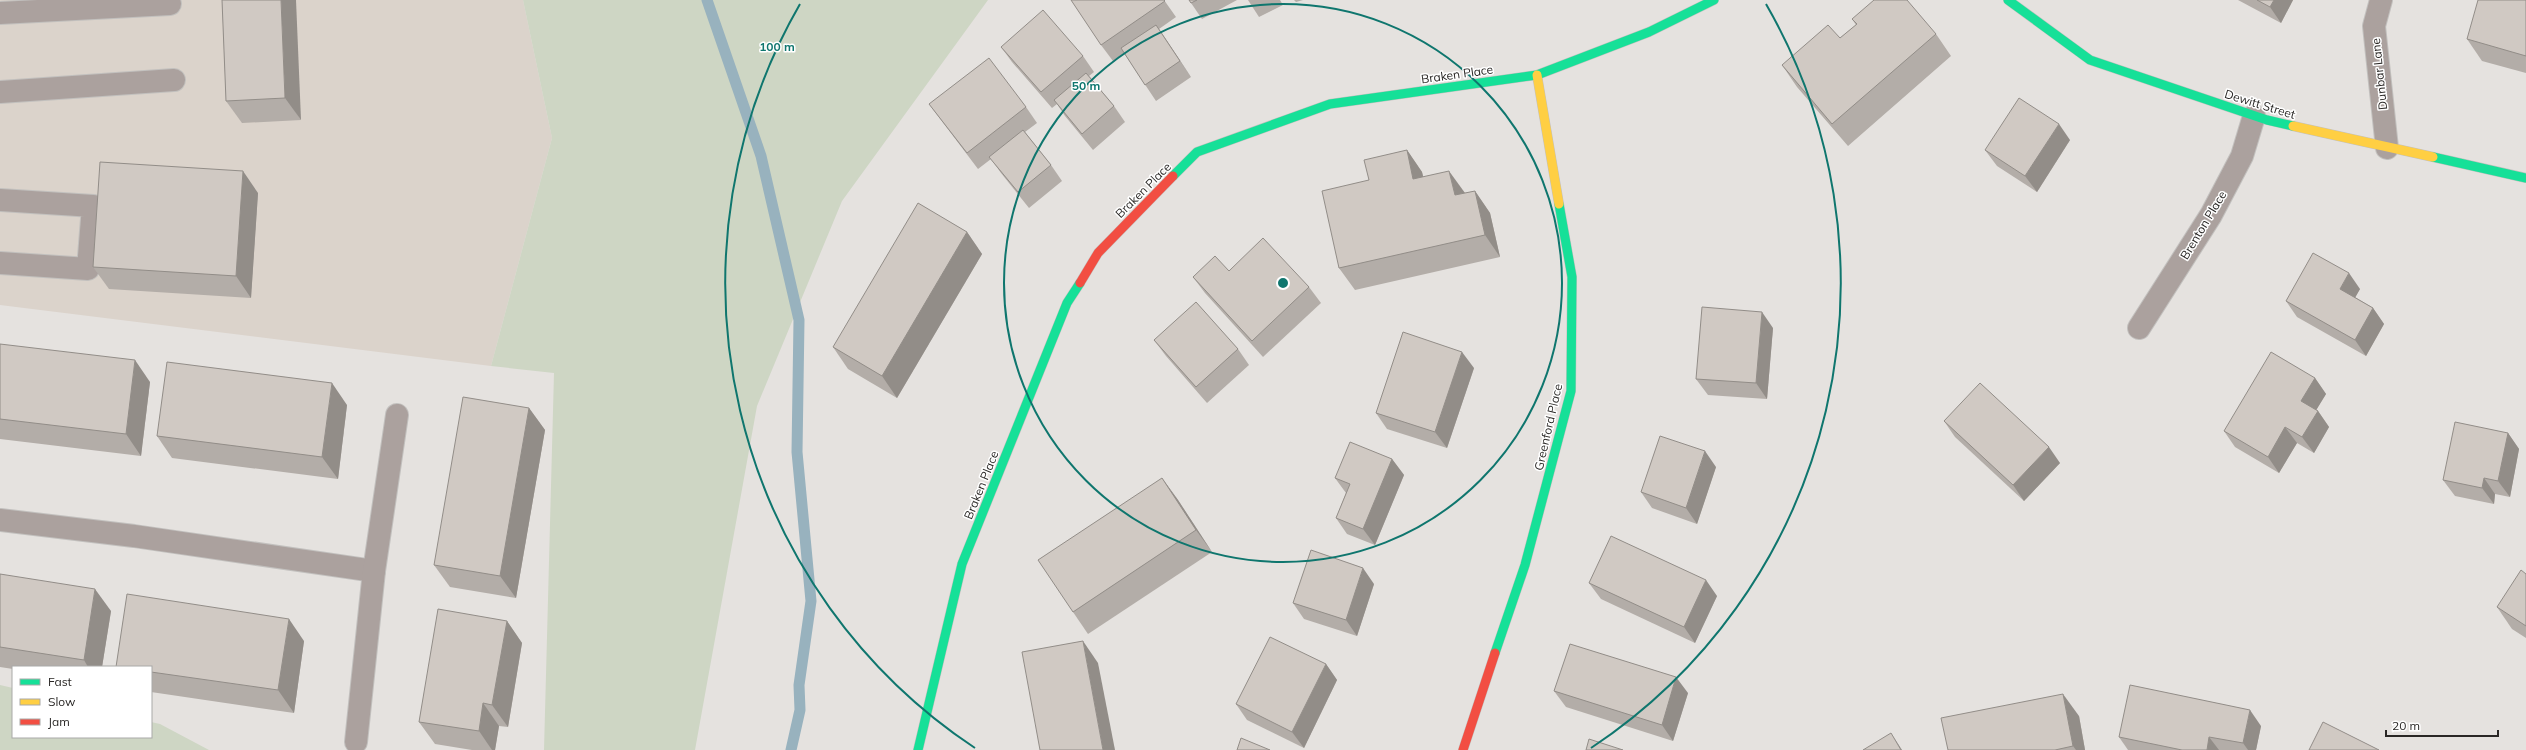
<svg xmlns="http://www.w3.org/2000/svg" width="2526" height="750" viewBox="0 0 2526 750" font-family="Mulish,sans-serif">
<rect width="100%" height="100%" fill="#e5e2df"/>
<polygon fill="#dbd3cb" points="0,0 523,0 552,138 491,366 0,305"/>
<g fill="#ced6c4">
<polygon points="523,0 988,0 842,201 757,406 695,750 544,750 554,373 491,366 552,138"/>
<polygon points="0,685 13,688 13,737 151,737 151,722 160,724 209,750 0,750"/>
</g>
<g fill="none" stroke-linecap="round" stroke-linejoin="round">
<polyline stroke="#98b2be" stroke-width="11" points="707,0 761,156 799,320 797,452 811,601 799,685 800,710 791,750"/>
<defs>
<g id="lane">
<polyline points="0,13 170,4"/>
<polyline points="0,92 174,80"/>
<polyline points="0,200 93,206 88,269 0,263"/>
<polyline points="0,520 134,536 374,571"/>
<polyline points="356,742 374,571 397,415"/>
</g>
<g id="street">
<polyline points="2381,0 2374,26 2387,148"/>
<polyline points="2139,328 2211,215 2242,156 2254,116"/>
</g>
<g id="fast">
<polyline points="2008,0 2090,60 2267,120 2293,126"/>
<polyline points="2433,157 2526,178"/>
<polyline points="1173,176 1197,152 1330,104 1537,75 1649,32 1714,0"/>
<polyline points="1495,653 1525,565 1571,391 1572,277 1559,204"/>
<polyline points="918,750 962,564 1067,303 1080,283"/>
</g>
<g id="slow">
<polyline points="1537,75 1559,204"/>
<polyline points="2293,126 2433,157"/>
</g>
<g id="jam">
<polyline points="1080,283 1098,253 1173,176"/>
<polyline points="1463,750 1495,653"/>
</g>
</defs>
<use href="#lane" stroke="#c2c0be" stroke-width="24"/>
<use href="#street" stroke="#c2c0be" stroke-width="24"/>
<use href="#fast" stroke="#c2c0be" stroke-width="10"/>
<use href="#slow" stroke="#c2c0be" stroke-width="10"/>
<use href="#jam" stroke="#c2c0be" stroke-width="10"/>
<use href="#lane" stroke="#aba19e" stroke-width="22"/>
<use href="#street" stroke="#aba19e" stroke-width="22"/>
<use href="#fast" stroke="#16e098" stroke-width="9"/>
<use href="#slow" stroke="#ffcf43" stroke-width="9"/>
<use href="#jam" stroke="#f24e42" stroke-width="9"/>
</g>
<g fill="#b3ada8">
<polygon points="222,0 301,120 242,123 226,101"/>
<polygon points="1164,0 1176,17 1159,29 1191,77 1156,101 1124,53 1113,61 1101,45"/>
<polygon points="1189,0 1237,0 1202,19"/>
<polygon points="1248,0 1280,0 1283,5 1259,17"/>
<polygon points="1294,0 1303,0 1296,2"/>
<polygon points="2238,0 2293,0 2281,23"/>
<polygon points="2526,0 2526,73 2482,61 2467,39"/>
<polygon points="1852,19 1936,34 1951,56 1848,146 1797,87 1782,65 1840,38 1856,25"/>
<polygon points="1001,47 1083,56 1094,72 1089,76 1114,106 1125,122 1093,150 1065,116 1057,104 1052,108 1012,62"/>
<polygon points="929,104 1026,107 1037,123 1025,132 1051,165 1062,181 1029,208 1001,173 991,159 978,169 941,120"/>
<polygon points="2070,140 2037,192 1997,166 1985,150"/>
<polygon points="1407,150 1422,172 1423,177 1465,193 1475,191 1490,213 1500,257 1355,290 1339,268 1369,180"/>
<polygon points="258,193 251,298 109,289 93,267"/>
<polygon points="967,232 982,254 897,398 848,369 833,347"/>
<polygon points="1229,271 1309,287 1321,303 1263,357 1205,293 1193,277"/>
<polygon points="2360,289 2355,297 2373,308 2384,324 2366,356 2297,317 2286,301"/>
<polygon points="1773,328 1767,399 1708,395 1696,379"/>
<polygon points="1154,340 1238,349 1249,365 1207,403 1166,356"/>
<polygon points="0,344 150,382 141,456 0,439"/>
<polygon points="1474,368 1447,448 1387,429 1376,413"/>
<polygon points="2315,378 2326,394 2316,410 2318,411 2329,427 2314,453 2297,443 2279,473 2235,447 2224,431"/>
<polygon points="347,405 338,479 172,458 157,436"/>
<polygon points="529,408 545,430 516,598 450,587 434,565"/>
<polygon points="1944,421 2060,463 2024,501 1955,437"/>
<polygon points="2508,433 2519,449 2510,497 2495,494 2494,504 2455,496 2443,480"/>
<polygon points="1392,459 1404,475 1375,545 1347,534 1336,518 1346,493 1335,478"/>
<polygon points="1716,467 1697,524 1652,508 1641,492"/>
<polygon points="1162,478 1178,500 1212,552 1088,634 1073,612"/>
<polygon points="0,574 111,611 102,667 13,667 13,669 0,667"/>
<polygon points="2526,574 2526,638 2512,629 2497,607"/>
<polygon points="1589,583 1717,596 1695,643 1601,599"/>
<polygon points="1374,584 1357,636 1304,619 1293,603"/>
<polygon points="507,621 522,643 508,727 499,726 495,750 472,750 435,744 419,722"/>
<polygon points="304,641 294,713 151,692 151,667 116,667"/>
<polygon points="1326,664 1337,680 1304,748 1247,720 1236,704"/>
<polygon points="1554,691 1688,693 1673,741 1566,707"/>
<polygon points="2079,716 2085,750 1948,750"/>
<polygon points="2261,726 2256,750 2128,750 2119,737"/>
</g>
<g fill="#928d88">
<polygon points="281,0 296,0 301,120 285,98"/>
<polygon points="2274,0 2293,0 2281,23 2270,7"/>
<polygon points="1156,25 1167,41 1191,77 1180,61"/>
<polygon points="2059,124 2070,140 2037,192 2025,176"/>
<polygon points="1407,150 1422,172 1429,201 1413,179"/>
<polygon points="243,171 258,193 251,298 236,276"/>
<polygon points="1449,171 1465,193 1455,195"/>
<polygon points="1475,191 1490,213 1500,257 1485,235"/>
<polygon points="967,232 982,254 897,398 882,376"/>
<polygon points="2349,273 2360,289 2351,305 2340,289"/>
<polygon points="2373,308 2384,324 2366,356 2355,340"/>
<polygon points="1762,312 1773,328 1767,399 1756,383"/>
<polygon points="1462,352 1474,368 1447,448 1435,432"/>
<polygon points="135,360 150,382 141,456 126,434"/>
<polygon points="2315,378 2326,394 2312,417 2301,401"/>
<polygon points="332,383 347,405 338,479 322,457"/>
<polygon points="529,408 545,430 516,598 500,576"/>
<polygon points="2318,411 2329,427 2314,453 2302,437"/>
<polygon points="2285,427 2297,443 2279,473 2268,457"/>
<polygon points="2508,433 2519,449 2510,497 2498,481"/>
<polygon points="2049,447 2060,463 2024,501 2013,485"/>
<polygon points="1705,451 1716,467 1697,524 1686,508"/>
<polygon points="1392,459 1404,475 1375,545 1363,529"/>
<polygon points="1162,478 1178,500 1212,552 1196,530"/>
<polygon points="2484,478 2495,494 2494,504 2482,488"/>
<polygon points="1363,568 1374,584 1357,636 1346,620"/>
<polygon points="1706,580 1717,596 1695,643 1684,627"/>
<polygon points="95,589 111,611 102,667 88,667 84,660"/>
<polygon points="289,619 304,641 294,713 278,690"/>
<polygon points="507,621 522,643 508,727 492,705"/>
<polygon points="1083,641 1098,663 1115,750 1103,750"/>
<polygon points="1326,664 1337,680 1304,748 1292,732"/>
<polygon points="1676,677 1688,693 1673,741 1662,725"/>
<polygon points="2063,694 2079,716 2085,750 2076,750 2073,746"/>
<polygon points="483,703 499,726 495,750 492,750 479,731"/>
<polygon points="2250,710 2261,726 2256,750 2248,750 2243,743"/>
<polygon points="1891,733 1902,750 1901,750"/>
<polygon points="2209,737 2219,750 2207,750"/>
</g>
<g fill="#d0c9c3" stroke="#928d88">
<polygon points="222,0 281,0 285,98 226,101"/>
<polygon points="1071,0 1164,0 1165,1 1101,45"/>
<polygon points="1189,0 1197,0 1191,3"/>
<polygon points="1874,0 1907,0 1936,34 1832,124 1782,65 1828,25 1840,38 1857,24 1852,19"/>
<polygon points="2257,0 2274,0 2270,7"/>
<polygon points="2478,0 2526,0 2526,56 2467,39"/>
<polygon points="1043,10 1083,56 1041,92 1001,47"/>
<polygon points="1156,25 1180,61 1145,85 1121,48"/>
<polygon points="989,58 1026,107 967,153 929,104"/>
<polygon points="1086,73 1114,106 1082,134 1054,100"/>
<polygon points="2019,98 2059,124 2025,176 1985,150"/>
<polygon points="1023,130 1051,165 1018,192 989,157"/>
<polygon points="1407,150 1413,179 1449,171 1455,195 1475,191 1485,235 1339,268 1322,191 1369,180 1364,160"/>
<polygon points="100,162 243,171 236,276 93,267"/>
<polygon points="918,203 967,232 882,376 833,347"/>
<polygon points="1263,238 1309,287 1252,341 1193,277 1215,256 1229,271"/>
<polygon points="2313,253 2349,273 2340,289 2373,308 2355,340 2286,301"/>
<polygon points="1196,302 1238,349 1196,387 1154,340"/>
<polygon points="1702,307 1762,312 1756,383 1696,379"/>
<polygon points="1403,332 1462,352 1435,432 1376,413"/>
<polygon points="0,344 135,360 126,434 0,419"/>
<polygon points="2271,352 2315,378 2301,401 2318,411 2302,437 2285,427 2268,457 2224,431"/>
<polygon points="167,362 332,383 322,457 157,436"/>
<polygon points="1980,383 2049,447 2013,485 1944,421"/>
<polygon points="463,397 529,408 500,576 434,565"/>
<polygon points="2455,422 2508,433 2498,481 2484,478 2482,488 2443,480"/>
<polygon points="1660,436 1705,451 1686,508 1641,492"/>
<polygon points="1350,442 1392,459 1363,529 1336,518 1350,484 1335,478"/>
<polygon points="1162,478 1196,530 1073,612 1038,560"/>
<polygon points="1611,536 1706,580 1684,627 1589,583"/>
<polygon points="1311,550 1363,568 1346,620 1293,603"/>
<polygon points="2521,570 2526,574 2526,626 2497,607"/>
<polygon points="0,574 95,589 84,660 0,647"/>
<polygon points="127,594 289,619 278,690 151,672 151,667 116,667"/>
<polygon points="438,609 507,621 492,705 483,703 479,731 419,722"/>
<polygon points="1270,637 1326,664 1292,732 1236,704"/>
<polygon points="1083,641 1103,750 1040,750 1022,652"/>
<polygon points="1570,644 1676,677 1662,725 1554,691"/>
<polygon points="2130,685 2250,710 2243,743 2209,737 2207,750 2182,750 2119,737"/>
<polygon points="2063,694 2073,746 2055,750 1948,750 1941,718"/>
<polygon points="2323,722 2379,750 2309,750"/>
<polygon points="1891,733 1901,750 1863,750"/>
<polygon points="1241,738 1270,750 1237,750"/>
<polygon points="1589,739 1623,750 1586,750"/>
</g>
<g fill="none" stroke="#0f766e" stroke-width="2">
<circle cx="1283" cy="283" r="279"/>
<path d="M975 748A558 558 0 0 1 800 4M1766 4A558 558 0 0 1 1591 748"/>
</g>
<g text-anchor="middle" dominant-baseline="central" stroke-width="3" stroke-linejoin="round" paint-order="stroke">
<g font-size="12" fill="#292725" stroke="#fff">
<text transform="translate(1457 74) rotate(-8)">Braken Place</text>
<text transform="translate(2379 74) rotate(-96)">Dunbar Lane</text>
<text transform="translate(2260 104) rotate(17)">Dewitt Street</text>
<text transform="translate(1143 190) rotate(-45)">Braken Place</text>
<text transform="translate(2203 225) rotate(-59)">Brenton Place</text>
<text transform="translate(1548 427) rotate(-77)">Greenford Place</text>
<text transform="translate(981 485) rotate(-68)">Braken Place</text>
</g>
</g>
<circle cx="1283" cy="283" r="6" fill="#0f766e" stroke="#fff" stroke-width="2"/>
<g font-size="12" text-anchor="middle" font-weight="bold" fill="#0f766e" stroke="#fff" stroke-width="3" stroke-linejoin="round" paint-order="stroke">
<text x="777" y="51">100 m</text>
<text x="1086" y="90">50 m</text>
</g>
<rect x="12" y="666" width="140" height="72" fill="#ffffff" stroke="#a9a9a8"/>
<rect x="20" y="679" width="20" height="6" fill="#16e098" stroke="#a9a9a8"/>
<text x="48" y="686" font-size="12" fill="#292725">Fast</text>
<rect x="20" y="699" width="20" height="6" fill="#ffcf43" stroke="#a9a9a8"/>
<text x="48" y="706" font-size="12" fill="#292725">Slow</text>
<rect x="20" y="719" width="20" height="6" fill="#f24e42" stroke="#a9a9a8"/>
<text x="48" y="726" font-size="12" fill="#292725">Jam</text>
<path d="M2386 730v6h112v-6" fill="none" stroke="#292725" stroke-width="2"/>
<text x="2392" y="730" font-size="12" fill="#292725" stroke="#ffffff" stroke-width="3" paint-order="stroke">20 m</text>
</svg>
